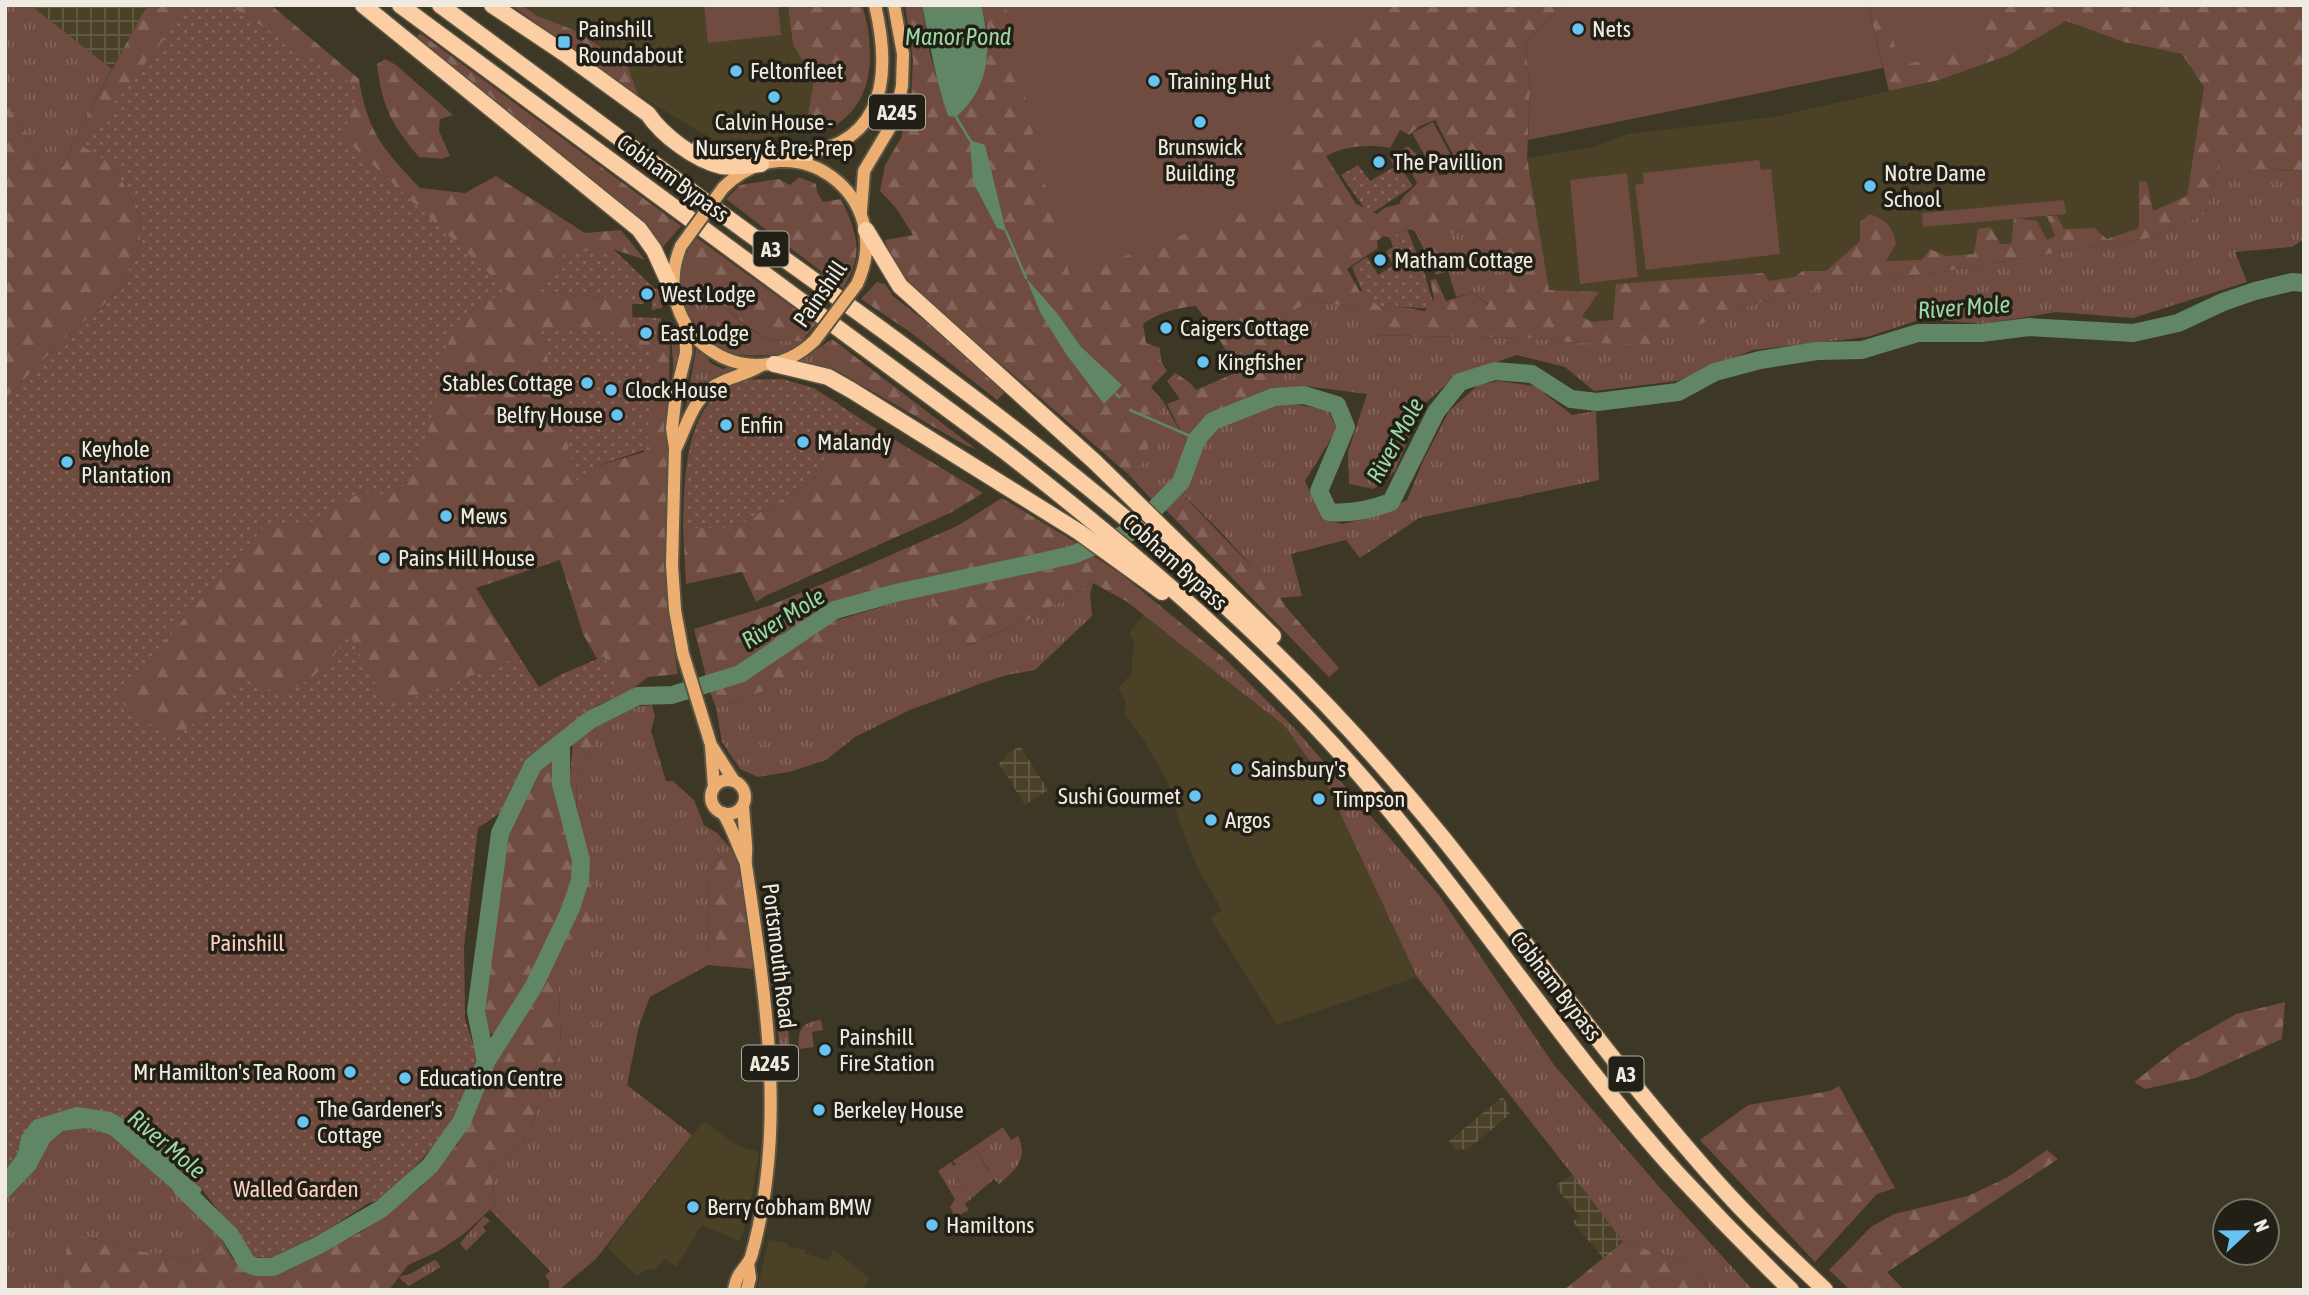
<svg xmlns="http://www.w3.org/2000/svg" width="2309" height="1295" viewBox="0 0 2309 1295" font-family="'Asap Condensed',sans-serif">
<defs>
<pattern id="industrial-grid" width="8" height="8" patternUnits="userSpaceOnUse" patternTransform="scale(1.75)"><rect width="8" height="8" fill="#4a4127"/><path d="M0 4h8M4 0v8" fill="none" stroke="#645d46"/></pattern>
<pattern id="grass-tufts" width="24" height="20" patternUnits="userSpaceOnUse" patternTransform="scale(1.75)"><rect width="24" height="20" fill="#6f4b40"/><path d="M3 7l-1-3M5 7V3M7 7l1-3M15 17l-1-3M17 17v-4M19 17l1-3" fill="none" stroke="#84655b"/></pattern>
<pattern id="forest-firs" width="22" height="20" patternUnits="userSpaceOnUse" patternTransform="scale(1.75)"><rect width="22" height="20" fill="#6f4b40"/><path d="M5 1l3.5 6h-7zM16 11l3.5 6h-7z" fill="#84655b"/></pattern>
<pattern id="garden-dots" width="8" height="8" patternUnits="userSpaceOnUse" patternTransform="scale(1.75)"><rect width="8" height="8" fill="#6f4b40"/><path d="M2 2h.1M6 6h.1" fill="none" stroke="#84655b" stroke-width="1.8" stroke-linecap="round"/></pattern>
</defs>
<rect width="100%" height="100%" fill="#3d3725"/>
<g fill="#4a4127">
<polygon points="511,5 862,5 869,28 870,56 866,87 853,111 833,128 764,139 714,140 625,87"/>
<polygon points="2066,21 2124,42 2182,54 2237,98 2205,214 2148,238 1529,338 1527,158 1593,147 1628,134 1773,117 1939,80 2009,55"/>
<polygon points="1143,615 1285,726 1328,787 1417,977 1277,1025 1210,918 1222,910 1199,871 1180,824 1166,778 1142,737 1125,715 1125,700 1118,688 1131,674 1134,641 1129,633"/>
<polygon points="702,1123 706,1123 738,1146 759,1152 752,1195 743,1233 739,1241 702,1225 676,1267 665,1259 655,1269 646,1270 637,1276 607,1247"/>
<polygon points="769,1240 787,1243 787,1246 805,1250 805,1253 828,1261 833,1250 870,1278 862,1290 760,1290 758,1285"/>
</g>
<g fill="url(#industrial-grid)">
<polygon points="30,5 149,5 142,14 112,69"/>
<polygon points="1020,746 1048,790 1025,805 999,763 1005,759 1004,756"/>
<polygon points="1502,1097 1509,1106 1506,1109 1510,1114 1466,1151 1462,1149 1457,1151 1449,1141"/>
<polygon points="1572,1174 1623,1242 1603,1258 1573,1222 1579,1216 1555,1186"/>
</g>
<g fill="url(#grass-tufts)">
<polygon points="5,5 30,5 112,69 72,144 67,161 58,170 44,172 35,159 29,139 5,101"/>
<polygon points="2220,159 2275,170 2304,171 2304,239 2292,247 2235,252 2247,282 2133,318 2057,312 1984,324 1922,319 1867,337 1753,350 1677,381 1594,391 1565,367 1517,355 1456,376 1422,406 1395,471 1374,489 1349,484 1348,452 1367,394 1305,386 1274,389 1263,360 1280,319 1310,301 1360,308 1365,335 1529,338 1579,343 1730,312 1790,293 1915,276 2148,238 2205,214"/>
<polygon points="1463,231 1480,263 1503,268 1510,286 1502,296 1489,305 1473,293 1456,297 1438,237"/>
<path d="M687,252c0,24 59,80 82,87 10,3 23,2 33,2 -3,3 -8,8 -13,10 -13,6 -50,6 -63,0 -33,-17 -62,-65 -39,-99z"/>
<path d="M670,320c14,18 9,37 4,57z"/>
<polygon points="832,339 823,352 827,365 837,371 796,364"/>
<polygon points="697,343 706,352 710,363 723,369 731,366 742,370 685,413"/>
<polygon points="1499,381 1535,386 1572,415 1596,411 1599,480 1419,518 1360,558 1346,540 1291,554 1302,596 1280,598 1219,530 1179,491 1190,473 1203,441 1226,422 1282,402 1328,410 1337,429 1305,481 1321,517 1342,524 1372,517 1407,500 1424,459 1449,411 1478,385"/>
<polygon points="1163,401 1187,444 1177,479 1154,502 1128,474 1143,462"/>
<polygon points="1093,583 1090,594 1092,616 1035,670 1007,675 982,683 910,710 855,737 826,760 789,772 758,777 740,769 722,742 716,708 772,688 841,631 834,621 925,594 970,645 1027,620"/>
<polygon points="1224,658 1298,732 1439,895 1554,1065 1661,1189 1753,1290 1709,1290 1690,1263 1623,1242 1572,1174 1417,977 1328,787 1285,726 1213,670"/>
<polygon points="652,705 655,716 651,731 666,781 673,781 694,800 704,825 717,833 731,849 709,866 708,965 650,997 639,1026 627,1085 692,1135 596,1259 559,1290 549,1290 549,1281 545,1276 550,1271 490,1210 495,1205 490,1167 523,1143 543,1097 561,1047 559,990 549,974 568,956 596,887 586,879 588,869 576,822 577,777 606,718 640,706"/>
<polygon points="770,963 776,964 784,974 790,1053 784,1059 781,1058"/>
<path d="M821,1020l2,10 -11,2 2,15 -15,2c-2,-19 3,-27 22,-29z"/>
<path d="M1003,1127l8,13 7,-4c11,23 -3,34 -19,48l-5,-5 -29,25 4,6 -11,6 -5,-3 -3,-6 5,-8 -17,-28 13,-9 3,4 -5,4 13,20 27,-20 -13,-19 -20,14 -3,-4z"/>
<polygon points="88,1128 110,1135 129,1151 188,1203 222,1240 188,1259 127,1249 87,1237 61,1273 64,1290 5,1290 5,1201 35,1170 50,1142 63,1131"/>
<polygon points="484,1216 490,1221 483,1227 486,1231 466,1251 460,1243"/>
<path d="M436,1260l5,7 -32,19 -9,-7 1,-3c13,-1 22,-12 35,-16z"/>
</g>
<g fill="url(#forest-firs)" fill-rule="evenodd">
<path d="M149,5h122l88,74c9,54 24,70 61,109l45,5 31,-17 89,57 36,-3 24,30 -32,-11 -73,42 92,9 1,39h27l-2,-1v-20h3v21h9l-5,203 6,88 7,44 -30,3 -18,14 -32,14 -17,11 24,-43 -22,-39 -23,-74 -84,28 51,81 -116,36 -238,36 -59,-43 150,-171 14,-2 84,-32 23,1 15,-5 11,-13 -6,-28 19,-93 -342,-209 26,16 10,10 21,44 2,15 -1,14 -18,39 -15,18 -44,38 -58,59v-298l24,38 6,20 9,13c21,-2 23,-8 28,-28l70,-130zM603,332l23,1 2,10 5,4 11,105 -50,15z"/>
<polygon points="511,5 521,5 537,16 576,31 627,65 638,95"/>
<path d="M788,5h74c11,37 15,85 -17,113 -4,3 -9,8 -13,10 -8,3 -19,4 -27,5l9,-52 -21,-37z"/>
<path d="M905,5h17l8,49 18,62 40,-84 -7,-27h585l-23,19 -17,19 4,48 -3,67 22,132 50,2 -17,24 9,6 22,-2 3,-36 147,-11 6,8 25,-4 9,-6h23l34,-30v-19l10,-8c16,6 23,12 26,30l-10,17 36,-1 8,-11 16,7 28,-2 4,-25 12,-2 11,17h10l3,-26 23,3 10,19 8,-4 -8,-20h10l7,13 30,-1 13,11 32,-11v-47l8,1 6,29 34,-15 17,-109 -22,-33 -58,-12 -58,-21 -57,34 -70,25 -50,11 -21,-86h436v166l-66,-3 -18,-9 -15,55 -57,24 -233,38 -125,17 -60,19 -78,32 -73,-1 -50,-5 -165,-3 -4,-27 -50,-7 -30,18 -17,41 11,29c-32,11 -67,26 -87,55l-20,-40 13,-5 -13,-18 8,-8 14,9 7,8 39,-17c-7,-25 -24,-46 -39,-67 -20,2 -36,6 -53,18l3,19 14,5 1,13 6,10 -16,16 12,14 -20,62 -15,11 -164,-142 -47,-37 -25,-33 -7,-22 28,-5 -17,-27 -16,-17 5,-26 16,-27 10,-41 2,-37zM1435,120l20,38 -8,17h-8l-31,-29 -13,8 3,12 13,6 6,11c-6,8 -14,12 -18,21l-15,4 -7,6 -21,-10 -30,-48c19,-10 43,-12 64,-8l10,-18 9,5 11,-9zM1407,229l8,2 21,44 12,-4 -9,-34 23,-6 18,32 23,5 7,18 -8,10 -14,2v7l-15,-12 -27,8 -10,-22 -6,1 4,18 -9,13 -26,-4 -8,-5 -8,8 -21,-19 -2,1 -13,-23 31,-21 -1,-7 7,-5 6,2z"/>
<polygon points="420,33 681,226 662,248 415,39"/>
<path d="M385,59l11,6 57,50 -13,4 -1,12 11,25 -8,3 -23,-2c-28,-33 -37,-50 -42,-93z"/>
<path d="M799,177l17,7 1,8 6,10 18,-3c16,34 24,55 2,89l-117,-89 14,-14 39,-6 11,6z"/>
<path d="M697,238l119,86 -14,17c-10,0 -22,1 -32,-2 -20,-5 -82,-62 -83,-82 -1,-7 6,-13 10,-19z"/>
<polygon points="877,282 885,284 893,296 940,333 1006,391 997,400 910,332 861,299"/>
<polygon points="832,339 976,449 965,445 827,365 823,352"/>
<polygon points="870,425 983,493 952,512 765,596 756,602 742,572 686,584 683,528 734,528 807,484"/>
<polygon points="1179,491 1277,593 1286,607 1339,668 1329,677 1163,507"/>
<polygon points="1002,498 1080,545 1068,550 874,591 827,607 738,667 706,676 694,629 771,605 854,571 957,526"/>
<polygon points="1092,555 1121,574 1224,658 1213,670 1126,601 1093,583 1027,620 969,645 925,594"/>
<polygon points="834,621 842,631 821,658 772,688 716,708 709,689 749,678"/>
<polygon points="606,718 577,777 576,806 569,785 573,742 575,738"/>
<polygon points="554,759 558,801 569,831 576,860 574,883 543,959 498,1029 493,1034 487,1033 485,1012 486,977 509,829 539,770"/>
<polygon points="731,849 742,874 753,969 708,965 709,866"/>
<polygon points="586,879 596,887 591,926 568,956 549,974 559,990 561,1047 543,1097 523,1143 490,1167 495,1205 465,1233 437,1252 408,1265 389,1290 64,1290 61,1273 70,1236 87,1237 127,1249 188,1259 222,1240 232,1258 254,1276 290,1269 361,1232 421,1187 457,1145 490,1073 565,937"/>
<polygon points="2285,1002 2282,1039 2196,1078 2145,1089 2134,1082 2180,1046 2236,1014"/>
<polygon points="1839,1086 1895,1188 1877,1194 1815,1262 1700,1140 1748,1105 1830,1091"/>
<polygon points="2047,1150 2058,1159 1887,1272 1904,1290 1850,1290 1829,1270 1871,1227 1894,1214 1968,1196 2008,1177"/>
<polygon points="1623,1242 1690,1263 1709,1290 1564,1290"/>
</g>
<g fill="#6f4b40">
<polygon points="704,5 778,5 781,35 708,43"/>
<polygon points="1005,5 1394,5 1293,52 1286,197 1070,276 1040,165"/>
<polygon points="1566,5 1868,5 1883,68 1528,140 1530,91 1526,43 1543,24"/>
<polygon points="1886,5 1984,5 1986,46 1899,66"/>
<polygon points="1433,122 1455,163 1435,174 1412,133"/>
<polygon points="1759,160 1761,170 1771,169 1780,254 1646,270 1635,185 1644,183 1643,173"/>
<polygon points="1627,173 1638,277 1580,284 1570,180"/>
<polygon points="2064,200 2066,214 1923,227 1922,213"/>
<polygon points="976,1151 989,1171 962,1190 948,1170"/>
</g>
<g fill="url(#garden-dots)">
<path d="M191,5h38l129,83 -15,49 166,155c-80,28 -65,88 -84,153 -5,16 -12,34 -27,45 -12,9 -27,0 -41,5 -14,5 -23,17 -35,23 -18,8 -40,7 -58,9l-149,171 58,43 77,-66c7,6 14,13 23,16 30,7 61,-37 77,-56l38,73 131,-51 20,30 23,-13 42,-18 16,39 -22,10 -72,54 -26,54 -22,15 -14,118 1,73 15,47 -23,55 -70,76 -18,6 -47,30 -50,25 -19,-1 -51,-68 -22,-18 -20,-26 -49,-33 -90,24 -3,17 -13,18v-772l58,-59 44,-38 15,-18 18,-39 1,-14 -2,-15 -21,-44 -10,-10 -27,-17z"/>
<polygon points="1392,155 1413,186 1369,215 1341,175 1358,165 1370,181 1394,167 1389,156"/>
<polygon points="1407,229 1425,275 1435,309 1399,307 1391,302 1383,310 1362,291 1352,267 1367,257 1378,275 1393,265 1386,251 1393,247 1390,238"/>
<polygon points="613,249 654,288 661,290 662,308 652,310 652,289 643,290 644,304 632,304 631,300 539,291 565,253"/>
<polygon points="632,317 658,318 657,339 633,339"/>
<polygon points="578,328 626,333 630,346 653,348 647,449 594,467 576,481 541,329"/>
<path d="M782,379l32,9 56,37 -63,59 -73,44h-51c2,-50 0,-132 61,-147 12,-3 26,-1 38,-2z"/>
</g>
<g fill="#608665">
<path d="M922,5h59c11,42 10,82 -25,112l-8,-1c-13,-38 -18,-72 -26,-111z"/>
<polygon points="970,140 985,145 1006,231 997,228 973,182"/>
<polygon points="1026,278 1057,313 1081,347 1122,385 1104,404 1066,354 1041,314"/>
<polygon points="76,1107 111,1112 134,1125 143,1135 160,1145 180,1171 202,1189 197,1201 188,1203 110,1135 88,1128 63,1131 50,1142 35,1170 5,1201 5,1171 18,1153 21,1136 34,1120"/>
</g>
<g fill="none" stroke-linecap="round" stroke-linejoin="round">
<g stroke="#608665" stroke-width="2.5">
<polyline points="956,117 970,140"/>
<polyline points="1006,231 1026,278"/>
<polyline points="1116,394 1119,397"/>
<polyline points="1130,410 1197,439"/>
</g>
<g stroke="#608665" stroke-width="18">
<path d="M486,1062l-10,-51 24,-178 33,-68 57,-45 48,-24 34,-1 68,-21 95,-64 61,-17 176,-38 61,-24 48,-49 16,-43 16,-18 61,-24 30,-2 33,10 9,22 -27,64 10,21c22,2 41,-2 62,-10l45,-90 24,-30 35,-11 37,3 39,25 26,3 81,-10 37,-20 45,-12 57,-9 45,-1 56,-17h63l48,-6 104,6 45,-10 45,-21 32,-11 37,-9 12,1"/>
<polyline points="181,1187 230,1235 247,1263 256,1267 273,1267 319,1245 381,1209 430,1166 462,1121 486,1062 534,986 571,908 580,880 581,860 561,784 561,743"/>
</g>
<defs>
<g id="major">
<path d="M800,155c14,-4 28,-6 41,-13 50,-27 45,-90 34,-137"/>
<path d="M723,188c70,-70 175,8 134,96"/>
<polyline points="861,211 864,171 895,119 902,86 903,54 894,5"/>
<path d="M681,246c-36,86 68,159 134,94"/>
<polyline points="685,325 686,353 676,394 672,428 675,448 672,565 675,610 683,654 711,745 734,781"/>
<path d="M676,448c12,-25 18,-55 48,-67 12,-5 24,-8 36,-15"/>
<polyline points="711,746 714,787"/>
<circle cx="728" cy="797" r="17"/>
<path d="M723,813c10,16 14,32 22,48"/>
<path d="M734,1290c1,-5 2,-11 5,-15 4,-7 9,-10 12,-18 37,-129 14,-262 -5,-392 -1,-7 1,-14 0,-21 -1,-12 -2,-25 -3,-37"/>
<polyline points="747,1290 750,1278 748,1263"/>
</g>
<g id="highway">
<polyline points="363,5 639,229 654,250 674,294"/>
<path d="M400,5l603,445c134,104 265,216 375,346 103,122 192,259 299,377 37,40 75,79 114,117"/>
<path d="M440,5c105,77 209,156 315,233 181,130 362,260 521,416 60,58 115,120 167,184 66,82 127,168 193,249 32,39 65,79 100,116 28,30 59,58 89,87"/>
<path d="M492,5l72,48 84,61c14,21 47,46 73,52 12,2 27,-1 40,-2"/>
<path d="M700,146c35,15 71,4 108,7"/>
<polyline points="866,230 900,286 1095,462 1273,636"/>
<polyline points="774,364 828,377 851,390 1079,532 1162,592"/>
</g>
</defs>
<use href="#major" stroke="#595443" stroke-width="16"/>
<use href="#highway" stroke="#595443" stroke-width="19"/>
<use href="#major" stroke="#edaf71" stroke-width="12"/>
<use href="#highway" stroke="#fbcea3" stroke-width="16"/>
<defs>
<g id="major-bridge">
<polyline points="681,246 723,188"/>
<polyline points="815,340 857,284"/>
</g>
</defs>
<use href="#major-bridge" stroke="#595443" stroke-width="16" stroke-linecap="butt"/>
<use href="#major-bridge" stroke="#edaf71" stroke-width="12"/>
</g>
<g fill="#67c4f0" stroke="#221f16" stroke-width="2.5">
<circle cx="1578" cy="29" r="7"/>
<rect x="557" y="35" width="14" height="14" rx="3.5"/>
<circle cx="736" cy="71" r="7"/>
<circle cx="1154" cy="81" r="7"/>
<circle cx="774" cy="97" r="7"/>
<circle cx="1200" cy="122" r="7"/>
<circle cx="1379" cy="162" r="7"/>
<circle cx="1870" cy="186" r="7"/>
<circle cx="1380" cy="260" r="7"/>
<circle cx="647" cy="294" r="7"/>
<circle cx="1166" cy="328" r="7"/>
<circle cx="646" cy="333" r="7"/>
<circle cx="1203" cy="362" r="7"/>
<circle cx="587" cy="383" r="7"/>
<circle cx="611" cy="390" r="7"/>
<circle cx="617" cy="415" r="7"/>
<circle cx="726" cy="425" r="7"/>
<circle cx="803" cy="442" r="7"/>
<circle cx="67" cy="462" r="7"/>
<circle cx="446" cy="516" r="7"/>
<circle cx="384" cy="558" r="7"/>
<circle cx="1237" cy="769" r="7"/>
<circle cx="1195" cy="796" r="7"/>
<circle cx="1319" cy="799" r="7"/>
<circle cx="1211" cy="820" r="7"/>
<circle cx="825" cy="1050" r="7"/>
<circle cx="350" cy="1072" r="7"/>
<circle cx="405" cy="1078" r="7"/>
<circle cx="819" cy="1110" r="7"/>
<circle cx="303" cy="1122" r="7"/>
<circle cx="693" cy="1207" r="7"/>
<circle cx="932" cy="1225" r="7"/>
</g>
<g text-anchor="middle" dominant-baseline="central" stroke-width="7" stroke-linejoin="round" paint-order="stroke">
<g fill="#221f16" stroke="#b2aea3" stroke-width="2">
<rect x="869" y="94.5" width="56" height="35" rx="5"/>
<rect x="753.5" y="231.5" width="35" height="35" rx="5"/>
<rect x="742" y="1045.5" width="56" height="35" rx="5"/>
<rect x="1608.5" y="1056.5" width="35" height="35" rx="5"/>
</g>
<g font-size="21" font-weight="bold" fill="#efebe0">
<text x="897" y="112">A245</text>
<text x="771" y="249">A3</text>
<text x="770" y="1063">A245</text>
<text x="1626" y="1074">A3</text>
</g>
<g font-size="23" fill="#efebe0" stroke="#221f16" text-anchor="start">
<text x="578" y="29">Painshill<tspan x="578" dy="26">Roundabout</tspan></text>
<text x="1592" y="29">Nets</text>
<text x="750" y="71">Feltonfleet</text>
<text x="1168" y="81">Training Hut</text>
<text x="774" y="122" text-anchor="middle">Calvin House -<tspan x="774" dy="26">Nursery &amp; Pre-Prep</tspan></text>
<text x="1200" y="147" text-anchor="middle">Brunswick<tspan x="1200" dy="26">Building</tspan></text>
<text x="1393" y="162">The Pavillion</text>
<text x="1884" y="173">Notre Dame<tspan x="1884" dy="26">School</tspan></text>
<text x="1394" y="260">Matham Cottage</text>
<text x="661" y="294">West Lodge</text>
<text x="1180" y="328">Caigers Cottage</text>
<text x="660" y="333">East Lodge</text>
<text x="1217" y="362">Kingfisher</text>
<text x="573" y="383" text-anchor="end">Stables Cottage</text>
<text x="625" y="390">Clock House</text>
<text x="603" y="415" text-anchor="end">Belfry House</text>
<text x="740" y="425">Enfin</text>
<text x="817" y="442">Malandy</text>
<text x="81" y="449">Keyhole<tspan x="81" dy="26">Plantation</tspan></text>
<text x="460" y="516">Mews</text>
<text x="398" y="558">Pains Hill House</text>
<text x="1251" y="769">Sainsbury's</text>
<text x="1181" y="796" text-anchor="end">Sushi Gourmet</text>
<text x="1333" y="799">Timpson</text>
<text x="1225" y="820">Argos</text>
<text x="839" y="1037">Painshill<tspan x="839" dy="26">Fire Station</tspan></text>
<text x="336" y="1072" text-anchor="end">Mr Hamilton's Tea Room</text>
<text x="419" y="1078">Education Centre</text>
<text x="317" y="1109">The Gardener's<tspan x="317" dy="26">Cottage</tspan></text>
<text x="833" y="1110">Berkeley House</text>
<text x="707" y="1207">Berry Cobham BMW</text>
<text x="946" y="1225">Hamiltons</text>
</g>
<g font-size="23" fill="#efebe0" stroke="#221f16">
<text transform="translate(673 178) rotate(36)">Cobham Bypass</text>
<text transform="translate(820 294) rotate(-55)">Painshill</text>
<text transform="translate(1175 562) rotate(42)">Cobham Bypass</text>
<text transform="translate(779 956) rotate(83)">Portsmouth Road</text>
<text transform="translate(1556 986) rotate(52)">Cobham Bypass</text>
</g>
<g font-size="23" fill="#fecfc0" stroke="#221f16">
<text x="247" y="943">Painshill</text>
<text x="296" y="1189">Walled Garden</text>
</g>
<g font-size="24" font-style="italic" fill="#9bd8a3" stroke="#221f16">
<text x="958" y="36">Manor Pond</text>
<text transform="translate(1964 307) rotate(-4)">River Mole</text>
<text transform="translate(1395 440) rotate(-61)">River Mole</text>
<text transform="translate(783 618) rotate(-32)">River Mole</text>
<text transform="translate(167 1144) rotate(40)">River Mole</text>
</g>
</g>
<rect width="2309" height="1295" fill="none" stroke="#efebe0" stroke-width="14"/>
<g transform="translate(2246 1232) rotate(68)"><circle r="33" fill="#221f16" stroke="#747167" stroke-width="2"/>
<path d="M0-5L12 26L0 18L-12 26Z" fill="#67c4f0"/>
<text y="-10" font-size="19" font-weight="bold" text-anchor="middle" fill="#efebe0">N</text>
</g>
</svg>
